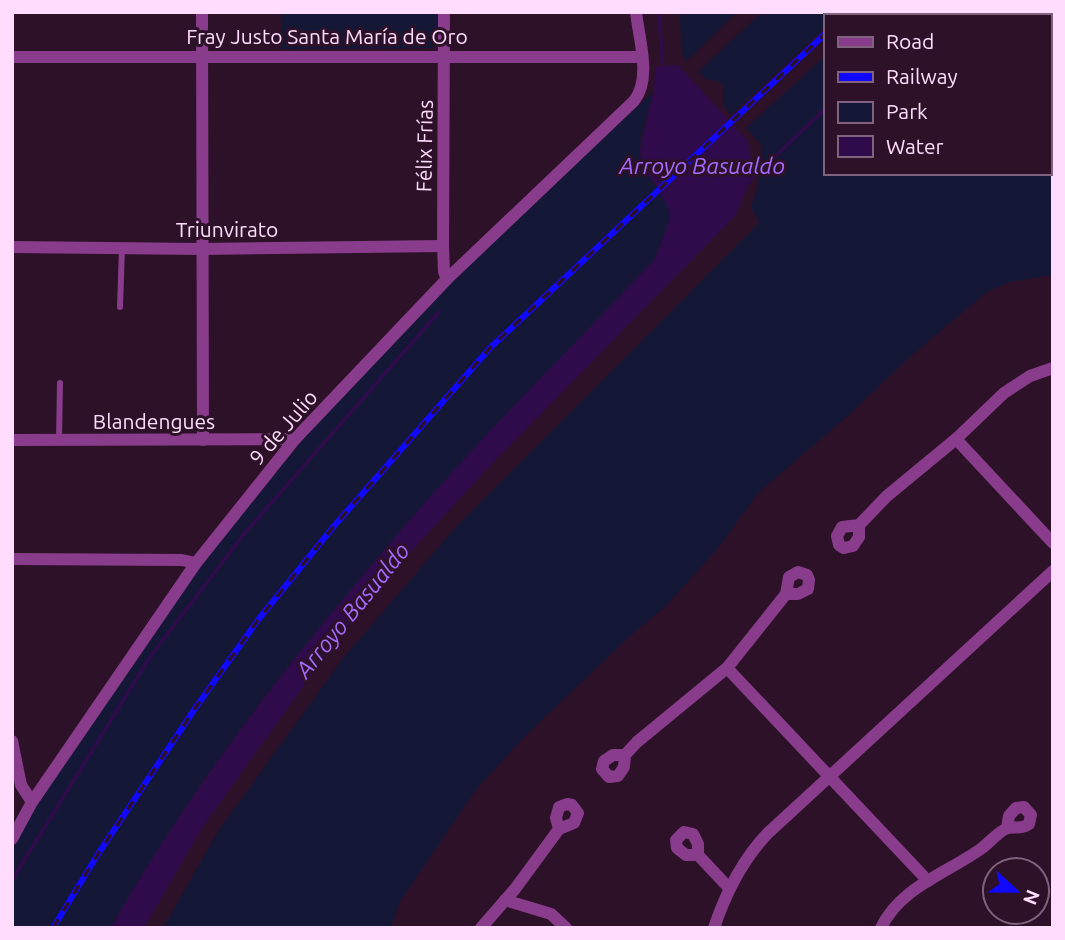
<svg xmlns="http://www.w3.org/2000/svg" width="1065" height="940" viewBox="0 0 1065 940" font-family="Ubuntu,sans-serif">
<rect width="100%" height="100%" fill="#2c1129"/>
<g fill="#141836">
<polygon points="281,12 438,12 438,40 433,47 429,48 281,49"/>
<polygon points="679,12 737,12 687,61 683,57"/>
<path d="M762,12h81l-4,4h-14v12l-94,87c-9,-9 -9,-15 -7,-27l-4,-6 -14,-3 -8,-7z"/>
<polygon points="872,12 1053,12 1053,275 1010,282 987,292 912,355 851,413 758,493 719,547 665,607 628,638 525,736 475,791 401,900 390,928 163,928 218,831 343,658 455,528 759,223 751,207 757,189 762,145 746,128 825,56 825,173 1049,173 1049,16 869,16"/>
<path d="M653,92c-3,15 -13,46 -13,59 0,26 32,43 30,67 -2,14 -11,29 -15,41 -198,209 -402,416 -544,669h-99v-78l25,-46 169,-246 95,-116 138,-151z"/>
</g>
<path fill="#300b4c" d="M678,65l69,75c10,27 -1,50 -11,75l-250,255 -77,84 -74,88 -131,183 -60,103h-33c88,-156 201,-296 318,-430 72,-82 151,-159 226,-239l15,-40 -2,-12 -14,-25 -11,-12 -3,-20 14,-60 1,-23z"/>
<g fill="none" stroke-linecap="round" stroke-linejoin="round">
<g stroke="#300b4c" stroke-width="3.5">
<polyline points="659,12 663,69"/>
<polyline points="927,16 931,12"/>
<polyline points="746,184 825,109"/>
<polyline points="12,880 150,657 244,534 439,312"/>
</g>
<g stroke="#893c8b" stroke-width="6">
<polyline points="120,307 122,248"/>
<polyline points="59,440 60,383"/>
</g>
<g stroke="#893c8b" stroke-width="12">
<polyline points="202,12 203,440"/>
<polyline points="444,12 443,246 444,272 447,279"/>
<polyline points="12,57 641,57"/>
<polyline points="12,247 201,249 443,246"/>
<polyline points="956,439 1053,543"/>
<polyline points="12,440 295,439"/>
<polyline points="859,525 859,537 853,546 844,548 839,545 837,536 842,527 859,525 887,496 956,439 1004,393 1030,376 1053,368"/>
<polyline points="12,559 182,560 196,563"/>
<polyline points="727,668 928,881"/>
<polyline points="12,741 21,785 32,802"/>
<polyline points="625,755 613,755 604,761 602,769 609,777 618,776 624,767 625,755 637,742 727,668 786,594 789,577 798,572 807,575 809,580 808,589 798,594 786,594"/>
<path d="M12,839l20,-37 164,-239 99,-124 152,-160 187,-178c18,-23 5,-61 2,-89"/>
<polyline points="698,855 698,844 693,834 684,832 676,840 677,848 686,855 698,855 729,888"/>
<polyline points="505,900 551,914 566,928"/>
<polyline points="481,928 515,889 559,829 574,823 578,813 572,805 567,804 559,807 556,818 559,829"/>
<path d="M714,928c12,-36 28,-68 54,-95l285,-262"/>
<path d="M881,928c19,-41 67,-55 101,-80 8,-6 18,-18 26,-20 9,-2 13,2 21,-4l2,-9 -7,-8 -8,1 -7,8 -2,12"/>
</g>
<defs>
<g id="rail">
<polyline points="845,16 849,12"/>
<polyline points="53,928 98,854 196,707 258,620 334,526 490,348 825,34"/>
</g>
</defs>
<use href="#rail" stroke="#1108ff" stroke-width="6"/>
<use href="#rail" stroke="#2c1129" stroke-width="3.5" stroke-dasharray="10" stroke-linecap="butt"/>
</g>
<g text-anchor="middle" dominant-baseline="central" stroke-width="6" stroke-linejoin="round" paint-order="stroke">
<g font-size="21" fill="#ffdcfd" stroke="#2c1129">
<text x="327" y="36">Fray Justo Santa María de Oro</text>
<text transform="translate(424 146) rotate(-89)">Félix Frías</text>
<text x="227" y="229">Triunvirato</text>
<text x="154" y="421">Blandengues</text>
<text transform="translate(283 427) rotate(-49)">9 de Julio</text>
</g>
<g font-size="23" font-style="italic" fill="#a56aff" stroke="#2c1129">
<text x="702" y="165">Arroyo Basualdo</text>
<text transform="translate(352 610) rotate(-51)">Arroyo Basualdo</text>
</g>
</g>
<rect width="1065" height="940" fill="none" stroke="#ffdcfd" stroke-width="28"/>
<rect x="824" y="14" width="228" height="161" fill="#2c1129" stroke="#80627e" stroke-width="2"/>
<rect x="838" y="37" width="35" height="10" fill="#893c8b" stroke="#80627e" stroke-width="2"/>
<text x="886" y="49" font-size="21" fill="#ffdcfd">Road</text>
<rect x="838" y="72" width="35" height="10" fill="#1108ff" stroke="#80627e" stroke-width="2"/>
<text x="886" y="84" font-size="21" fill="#ffdcfd">Railway</text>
<rect x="838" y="102" width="35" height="21" fill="#141836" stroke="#80627e" stroke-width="2"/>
<text x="886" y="119" font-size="21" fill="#ffdcfd">Park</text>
<rect x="838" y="136" width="35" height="21" fill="#300b4c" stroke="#80627e" stroke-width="2"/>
<text x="886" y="154" font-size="21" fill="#ffdcfd">Water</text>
<g transform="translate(1016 891) rotate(112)"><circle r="33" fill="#2c1129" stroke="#80627e" stroke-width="2"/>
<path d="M0-5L12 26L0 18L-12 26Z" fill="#1108ff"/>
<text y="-10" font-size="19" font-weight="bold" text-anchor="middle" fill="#ffdcfd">N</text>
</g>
</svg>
